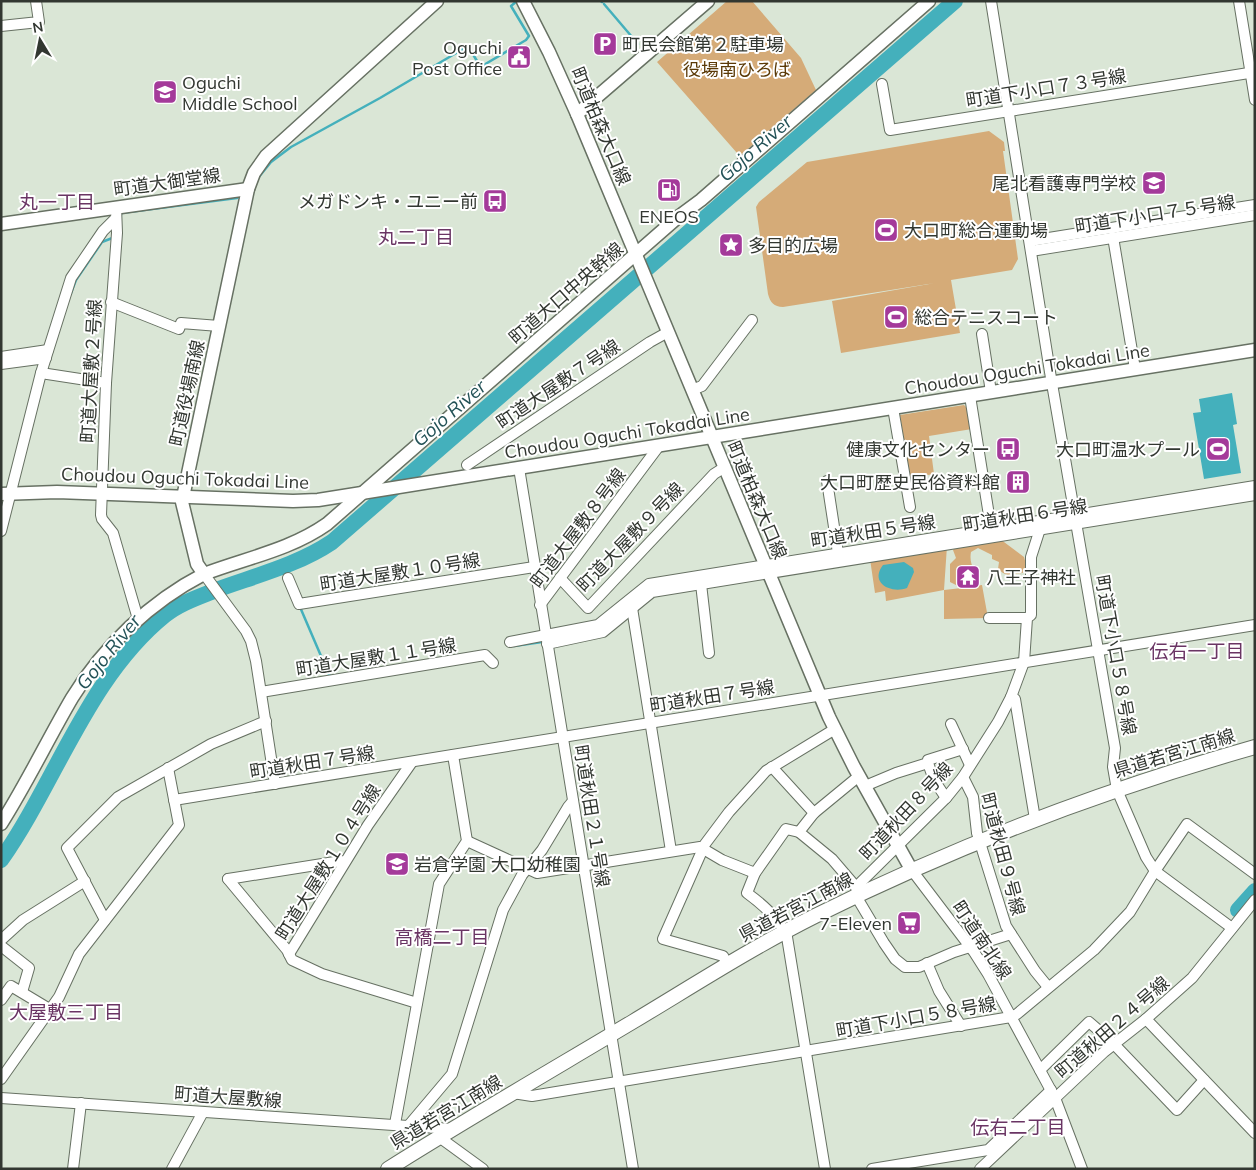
<svg xmlns="http://www.w3.org/2000/svg" width="1256" height="1170" viewBox="0 0 1256 1170" font-family="Mulish,'Noto Sans JP',sans-serif">
<rect width="100%" height="100%" fill="#dae6d6"/>
<g fill="#d5ab78">
<polygon points="727,1 752,1 801,58 816,90 741,155 739,152 737,153 657,62"/>
<path d="M989,131l15,11 1,9h-2l15,108 -6,11 -61,10 9,53 -119,20 -9,-52 103,-18 -152,24c-9,0 -13,-5 -15,-13l-12,-87 3,-5 48,-40z"/>
<polygon points="964,405 968,409 972,429 929,436 934,474 910,478 900,415"/>
<path d="M996,536l28,21 2,7 -1,8c-6,3 -11,0 -17,3l-5,-2 -5,-4 1,-7 -7,-3v-4l-14,-7 -7,4c-3,16 9,20 4,34l7,-1 6,33 -44,1v-29l-58,11 -1,-10 -10,2 -5,-34 77,-13 -3,44 18,-2 -12,-6v-18l6,-6 -3,-8 4,-6z"/>
</g>
<g fill="#44b0bc">
<polygon points="1232,393 1237,424 1233,425 1241,473 1204,479 1193,413 1201,412 1199,399"/>
<path d="M904,562l9,6 1,4 -7,16c-16,6 -38,-5 -24,-23z"/>
</g>
<g fill="none" stroke-linecap="round" stroke-linejoin="round">
<g stroke="#44b0bc" stroke-width="2.5">
<polyline points="601,1 602,2"/>
<polyline points="604,4 638,44"/>
<polyline points="258,178 271,162 291,147 380,98 468,46 480,66 482,66 526,40 529,36 511,6 517,1"/>
<polyline points="121,215 121,213 237,198 239,196"/>
<polyline points="71,293 76,280 102,242 115,237"/>
<polyline points="300,607 330,677 331,676"/>
<polyline points="514,646 542,642"/>
</g>
<g stroke="#44b0bc" stroke-width="16">
<path d="M1,860c55,-78 87,-183 164,-245 15,-12 34,-18 51,-25 38,-14 82,-25 116,-48l623,-541"/>
<polyline points="1238,910 1255,891"/>
</g>
<defs>
<g id="minor">
<polyline points="1239,1 1255,100"/>
<polyline points="1,26 39,22 36,1"/>
<polyline points="882,84 890,130 1255,72"/>
<polyline points="116,207 117,233 106,383 101,515 102,519 113,533 138,619"/>
<polyline points="1113,237 1135,369"/>
<polyline points="1030,241 1255,205"/>
<polyline points="1031,251 1255,215"/>
<polyline points="111,302 179,329 181,323 219,326"/>
<polyline points="982,334 991,392"/>
<polyline points="1,357 48,350"/>
<polyline points="1,364 46,358"/>
<polyline points="41,373 106,383"/>
<polyline points="692,390 702,386 752,320"/>
<polyline points="970,396 991,528"/>
<polyline points="893,408 910,507"/>
<polyline points="467,465 650,342 668,332"/>
<polyline points="519,468 633,1169"/>
<polyline points="827,481 838,553"/>
<polyline points="1,531 41,373 71,278 103,231 116,218"/>
<polyline points="204,574 246,631 251,641 256,661 275,784"/>
<polyline points="288,578 299,604 534,567"/>
<polyline points="560,578 588,608 714,474 725,467"/>
<polyline points="701,584 709,653"/>
<polyline points="540,605 659,446"/>
<polyline points="632,608 671,851"/>
<polyline points="989,618 1027,618"/>
<polyline points="510,642 598,625 649,584 1255,486"/>
<polyline points="547,644 603,632 652,592 1255,495"/>
<polyline points="261,692 485,655 493,663"/>
<polyline points="1011,697 1015,699 1035,819"/>
<polyline points="951,724 970,765"/>
<polyline points="928,763 928,760 963,749"/>
<polyline points="772,767 814,813"/>
<polyline points="859,776 814,813 799,832 832,859 856,887 859,901 884,943 895,959 905,967 919,967 954,952 1011,934"/>
<polyline points="963,777 973,797 977,833 1006,926 1035,971 1048,987"/>
<polyline points="865,786 896,773 928,763 934,780 946,798"/>
<polyline points="174,800 1255,625"/>
<path d="M799,832l-13,-3 -31,44 -8,20c15,11 33,26 40,44l38,232"/>
<polyline points="467,841 537,873 700,847 722,860 755,873"/>
<polyline points="911,869 974,952 988,974 1055,1098 1082,1169"/>
<polyline points="228,879 287,950 292,960 322,974 417,1003"/>
<polyline points="228,879 341,861 344,863"/>
<polyline points="856,887 946,798 963,777 998,722 1011,697 1024,662 1027,618 1031,615 1031,557 1040,529"/>
<polyline points="105,920 67,848 118,797 211,744 266,721"/>
<polyline points="1232,928 1155,871 1187,824 1255,874"/>
<polyline points="1,940 23,920 85,881"/>
<polyline points="1,946 29,968 22,992"/>
<polyline points="289,954 368,825 412,762"/>
<polyline points="927,963 939,991 961,1026"/>
<polyline points="728,965 723,956 663,939 705,844 729,812 766,771 835,729"/>
<polyline points="1,1000 11,986 51,1010"/>
<polyline points="1146,1019 1255,1133"/>
<polyline points="1040,1070 1089,1022 1111,1041 1177,1110 1204,1080"/>
<polyline points="1,1079 59,997 79,954 179,825 168,768"/>
<polyline points="513,1093 532,1096 1011,1017 1017,1014 1094,950 1130,912 1155,871 1146,857 1117,790 1113,767 1115,748 1050,372 991,1"/>
<polyline points="1,1098 452,1129"/>
<polyline points="395,1124 439,884 467,841 453,755"/>
<polyline points="409,1125 452,1074 503,910 522,875 542,850 568,807 573,801"/>
<polyline points="439,1137 483,1169"/>
<polyline points="73,1169 81,1103"/>
<polyline points="172,1169 203,1112"/>
<polyline points="872,1169 988,1150 1051,1090"/>
<polyline points="980,1169 1104,1052 1146,1019 1192,978 1255,900"/>
</g>
<g id="tertiary">
<polyline points="523,1 549,52 577,114 829,717 854,767 911,869"/>
<polyline points="577,114 708,1"/>
<polyline points="1,224 248,189"/>
<polyline points="1,494 57,492 293,501 318,500 1255,350"/>
<path d="M204,574c42,-16 86,-24 123,-50l351,-307 23,-17 228,-199"/>
<path d="M1,824c26,-41 47,-85 71,-126 32,-52 78,-96 132,-124l-7,-10 -15,-62 66,-313 6,-16 12,-17 171,-155"/>
</g>
<path id="secondary" d="M388,1169c81,-51 164,-99 246,-148 60,-36 119,-74 181,-105 141,-70 288,-126 440,-169"/>
</defs>
<use href="#minor" stroke="#677163" stroke-width="12"/>
<use href="#tertiary" stroke="#677163" stroke-width="15"/>
<use href="#secondary" stroke="#677163" stroke-width="16"/>
<use href="#minor" stroke="#fff" stroke-width="10"/>
<use href="#tertiary" stroke="#fff" stroke-width="12"/>
<use href="#secondary" stroke="#fff" stroke-width="14"/>
</g>
<defs>
<symbol id="parking-square" viewBox="-11 -11 22 22"><rect x="-9" y="-9" width="18" height="18" rx="4" fill="#a43a9a" stroke="#fff"/><path d="M-3.5-5.5H1a3.5 3.5 0 0 1 0 7H-1V5.5H-3.5ZM-1-3.4V-.6H.8a1.4 1.4 0 0 0 0-2.8Z" fill="#fff"/></symbol>
<symbol id="civic-square" viewBox="-11 -11 22 22"><rect x="-9" y="-9" width="18" height="18" rx="4" fill="#a43a9a" stroke="#fff"/><path d="M-.6-6.5H3V-4.5H.6V-3L4-1V1h2V6H-6V1h2V-1L-.6-3ZM-1.2 2.5V6h2.4V2.5Z" fill="#fff"/></symbol>
<symbol id="school-square" viewBox="-11 -11 22 22"><rect x="-9" y="-9" width="18" height="18" rx="4" fill="#a43a9a" stroke="#fff"/><path d="M0-5L7-2L0 1L-7-2ZM-4 1L0 2.5L4 1V4Q0 6-4 4Z" fill="#fff"/></symbol>
<symbol id="university-square" viewBox="-11 -11 22 22"><rect x="-9" y="-9" width="18" height="18" rx="4" fill="#a43a9a" stroke="#fff"/><path d="M0-5L7-2L0 1L-7-2ZM-4 1L0 2.5L4 1V4Q0 6-4 4Z" fill="#fff"/></symbol>
<symbol id="fuel-square" viewBox="-11 -11 22 22"><rect x="-9" y="-9" width="18" height="18" rx="4" fill="#a43a9a" stroke="#fff"/><path d="M-5.5-6h7V0h2V4h1.3V-2.5L3-4.5l.8-.8L6-3V5H2.5V1h-1V6h-7ZM-4.2-4.7v3.2H.2V-4.7Z" fill="#fff"/></symbol>
<symbol id="bus-square" viewBox="-11 -11 22 22"><rect x="-9" y="-9" width="18" height="18" rx="4" fill="#a43a9a" stroke="#fff"/><path d="M-5-6H5V4H4V6H2V4H-2V6H-4V4H-5ZM-3.5-4V0h7V-4ZM-3.5 1.2v1.5H-2V1.2ZM2 1.2v1.5H3.5V1.2Z" fill="#fff"/></symbol>
<symbol id="stadium-square" viewBox="-11 -11 22 22"><rect x="-9" y="-9" width="18" height="18" rx="4" fill="#a43a9a" stroke="#fff"/><path d="M0-5a6.5 5 0 1 0 0 10a6.5 5 0 1 0 0-10ZM-3.5-1.8h7v3.6h-7Z" fill="#fff"/></symbol>
<symbol id="sight-square" viewBox="-11 -11 22 22"><rect x="-9" y="-9" width="18" height="18" rx="4" fill="#a43a9a" stroke="#fff"/><path d="M0-6L1.8-2.2L6-1.7L2.9 1.2L3.7 5.4L0 3.3L-3.7 5.4L-2.9 1.2L-6-1.7L-1.8-2.2Z" fill="#fff"/></symbol>
<symbol id="building-square" viewBox="-11 -11 22 22"><rect x="-9" y="-9" width="18" height="18" rx="4" fill="#a43a9a" stroke="#fff"/><path d="M-4-6H4V6H1V3H-1V6H-4ZM-2.5-4.3h1.7v1.8h-1.7ZM.8-4.3h1.7v1.8H.8ZM-2.5-1h1.7V.8h-1.7ZM.8-1h1.7V.8H.8Z" fill="#fff"/></symbol>
<symbol id="temple-square" viewBox="-11 -11 22 22"><rect x="-9" y="-9" width="18" height="18" rx="4" fill="#a43a9a" stroke="#fff"/><path d="M0-6L5-2H3V0L6.5 2.5H4V6H1.5V3h-3V6H-4V2.5H-6.5L-3 0V-2H-5Z" fill="#fff"/></symbol>
<symbol id="supermarket-square" viewBox="-11 -11 22 22"><rect x="-9" y="-9" width="18" height="18" rx="4" fill="#a43a9a" stroke="#fff"/><path d="M-6-5.5h2.5l.6 2H6L4.5 2H-2.5L-4.4-4H-6ZM-1.5 3.2a1.3 1.3 0 1 0 .1 0ZM3 3.2a1.3 1.3 0 1 0 .1 0Z" fill="#fff"/></symbol>
</defs>
<g fill-rule="evenodd">
<use href="#parking-square" x="591" y="30" width="28" height="28"/>
<use href="#civic-square" x="505" y="43" width="28" height="28"/>
<use href="#school-square" x="151" y="78" width="28" height="28"/>
<use href="#university-square" x="1140" y="169" width="28" height="28"/>
<use href="#fuel-square" x="655" y="176" width="28" height="28"/>
<use href="#bus-square" x="481" y="187" width="28" height="28"/>
<use href="#stadium-square" x="872" y="216" width="28" height="28"/>
<use href="#sight-square" x="717" y="231" width="28" height="28"/>
<use href="#stadium-square" x="882" y="303" width="28" height="28"/>
<use href="#bus-square" x="994" y="435" width="28" height="28"/>
<use href="#stadium-square" x="1204" y="435" width="28" height="28"/>
<use href="#building-square" x="1004" y="468" width="28" height="28"/>
<use href="#temple-square" x="954" y="563" width="28" height="28"/>
<use href="#school-square" x="383" y="850" width="28" height="28"/>
<use href="#supermarket-square" x="895" y="909" width="28" height="28"/>
</g>
<g text-anchor="middle" dominant-baseline="central" stroke-width="4" stroke-linejoin="round" paint-order="stroke">
<g font-size="18" fill="#323731" stroke="#fff" text-anchor="start">
<text x="622" y="44">町民会館第２駐車場</text>
<text x="502" y="47" text-anchor="end">Oguchi<tspan x="502" dy="21">Post Office</tspan></text>
<text x="182" y="82">Oguchi<tspan x="182" dy="21">Middle School</tspan></text>
<text x="1136" y="183" text-anchor="end">尾北看護専門学校</text>
<text x="478" y="201" text-anchor="end">メガドンキ・ユニー前</text>
<text x="669" y="216" text-anchor="middle">ENEOS</text>
<text x="904" y="230">大口町総合運動場</text>
<text x="748" y="245">多目的広場</text>
<text x="914" y="317">総合テニスコート</text>
<text x="990" y="449" text-anchor="end">健康文化センター</text>
<text x="1200" y="449" text-anchor="end">大口町温水プール</text>
<text x="1000" y="482" text-anchor="end">大口町歴史民俗資料館</text>
<text x="986" y="577">八王子神社</text>
<text x="414" y="864">岩倉学園 大口幼稚園</text>
<text x="892" y="923" text-anchor="end">7-Eleven</text>
</g>
<g font-size="18" fill="#5b3a07" stroke="#fff">
<text x="737" y="69">役場南ひろば</text>
</g>
<g font-size="18" fill="#323731" stroke="#fff">
<text transform="translate(1046 88) rotate(-9)">町道下小口７３号線</text>
<text transform="translate(601 126) rotate(67)">町道柏森大口線</text>
<text transform="translate(167 182) rotate(-8)">町道大御堂線</text>
<text transform="translate(1155 214) rotate(-9)">町道下小口７５号線</text>
<text transform="translate(566 293) rotate(-41)">町道大口中央幹線</text>
<text transform="translate(1027 369) rotate(-9)">Choudou Oguchi Tokadai Line</text>
<text transform="translate(91 371) rotate(-87)">町道大屋敷２号線</text>
<text transform="translate(558 384) rotate(-34)">町道大屋敷７号線</text>
<text transform="translate(187 393) rotate(-78)">町道役場南線</text>
<text transform="translate(627 433) rotate(-9)">Choudou Oguchi Tokadai Line</text>
<text transform="translate(185 478) rotate(2)">Choudou Oguchi Tokadai Line</text>
<text transform="translate(757 500) rotate(67)">町道柏森大口線</text>
<text transform="translate(1025 515) rotate(-9)">町道秋田６号線</text>
<text transform="translate(578 528) rotate(-53)">町道大屋敷８号線</text>
<text transform="translate(873 531) rotate(-9)">町道秋田５号線</text>
<text transform="translate(630 537) rotate(-46)">町道大屋敷９号線</text>
<text transform="translate(400 572) rotate(-9)">町道大屋敷１０号線</text>
<text transform="translate(1116 655) rotate(80)">町道下小口５８号線</text>
<text transform="translate(376 657) rotate(-9)">町道大屋敷１１号線</text>
<text transform="translate(712 696) rotate(-9)">町道秋田７号線</text>
<text transform="translate(1174 753) rotate(-17)">県道若宮江南線</text>
<text transform="translate(312 762) rotate(-9)">町道秋田７号線</text>
<text transform="translate(906 811) rotate(-47)">町道秋田８号線</text>
<text transform="translate(592 816) rotate(81)">町道秋田２１号線</text>
<text transform="translate(1003 854) rotate(75)">町道秋田９号線</text>
<text transform="translate(328 862) rotate(-58)">町道大屋敷１０４号線</text>
<text transform="translate(796 907) rotate(-28)">県道若宮江南線</text>
<text transform="translate(982 940) rotate(56)">町道南北線</text>
<text transform="translate(916 1017) rotate(-10)">町道下小口５８号線</text>
<text transform="translate(1112 1027) rotate(-41)">町道秋田２４号線</text>
<text transform="translate(228 1097) rotate(4)">町道大屋敷線</text>
<text transform="translate(446 1112) rotate(-31)">県道若宮江南線</text>
</g>
<g font-size="19" font-style="italic" fill="#235257" stroke="#fff">
<text transform="translate(755 148) rotate(-41)">Gojo River</text>
<text transform="translate(449 413) rotate(-41)">Gojo River</text>
<text transform="translate(108 652) rotate(-51)">Gojo River</text>
</g>
<g font-size="19" fill="#6a3564" stroke="#fff">
<text x="57" y="202">丸一丁目</text>
<text x="416" y="237">丸二丁目</text>
<text x="1197" y="651">伝右一丁目</text>
<text x="442" y="937">高橋二丁目</text>
<text x="66" y="1012">大屋敷三丁目</text>
<text x="1018" y="1127">伝右二丁目</text>
</g>
</g>
<rect width="1256" height="1170" fill="none" stroke="#323731" stroke-width="5"/>
<g transform="translate(40 40) rotate(350)" stroke="#ffffff" stroke-width="4" paint-order="stroke">
<path d="M0-4L9 19L0 12L-9 19Z" fill="#323731"/>
<text y="-8" font-size="14" font-weight="bold" text-anchor="middle" fill="#323731">N</text>
</g>
</svg>
